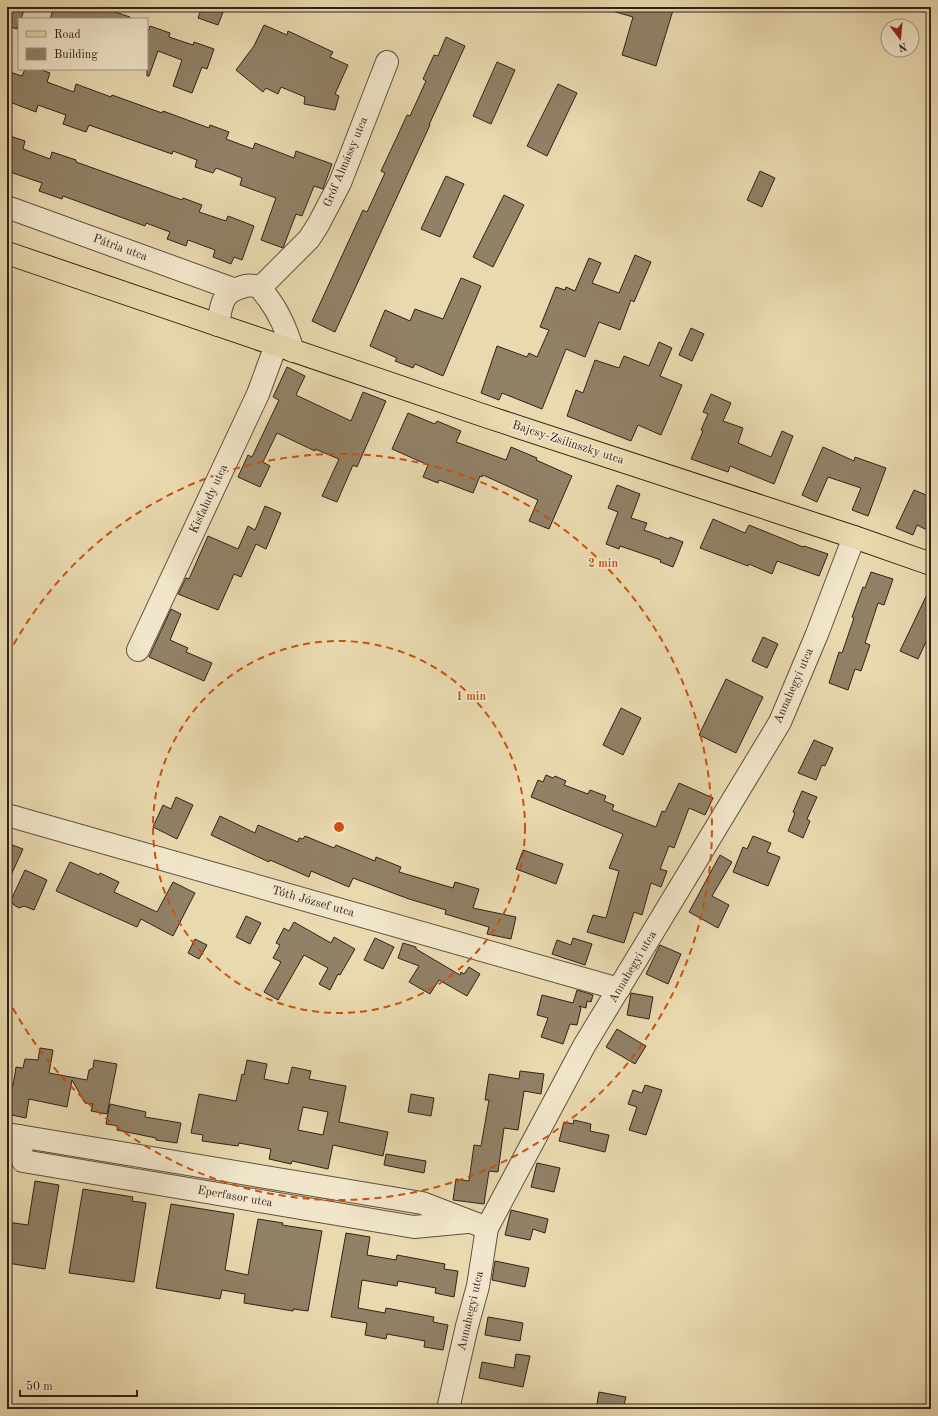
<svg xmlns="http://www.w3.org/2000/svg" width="938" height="1416" viewBox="0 0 938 1416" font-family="'Old Standard TT',serif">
<rect width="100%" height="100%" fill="#e9d9af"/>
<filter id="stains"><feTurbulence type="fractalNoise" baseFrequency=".005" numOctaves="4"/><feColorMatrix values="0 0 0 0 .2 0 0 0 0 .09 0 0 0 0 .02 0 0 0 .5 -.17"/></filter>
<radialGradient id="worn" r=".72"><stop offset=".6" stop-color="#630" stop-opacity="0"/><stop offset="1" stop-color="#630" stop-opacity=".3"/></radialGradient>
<g fill="#918167" stroke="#312219" fill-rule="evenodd">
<polygon points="7,7 25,7 21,19 19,19 17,29 7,26"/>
<polygon points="54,7 101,7 130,17 130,19 50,19"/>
<polygon points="202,7 225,7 218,25 198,18"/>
<polygon points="610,7 674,7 656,66 622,55 633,17 609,10"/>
<polygon points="264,25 287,35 288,31 333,52 330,57 348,65 335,94 339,96 335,110 304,104 305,97 281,87 278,94 266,88 263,92 236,70 254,46"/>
<polygon points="150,26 170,33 169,37 193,45 194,42 214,49 207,69 202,67 192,93 173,86 182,60 158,51 149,76 147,76 147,34"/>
<polygon points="446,37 465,46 429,125 430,125 335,332 312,321 363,210 367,212 385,173 381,171 396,139 407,115 410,116 426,81 423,79 434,55 438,56"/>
<polygon points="497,62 515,70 491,124 473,116"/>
<polygon points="25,69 39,69 50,73 47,82 74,92 76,84 111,97 112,95 162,113 163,111 209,128 210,125 229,132 226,139 253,149 255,143 294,158 296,151 332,164 323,189 314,186 302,216 296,214 283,248 261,240 276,198 240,185 242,178 216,168 213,173 195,167 197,160 173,151 172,154 89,125 86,132 63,124 66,115 38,105 36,112 7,101 7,71 22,76"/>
<polygon points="558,84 577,93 547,156 527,146"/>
<polygon points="7,135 25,141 23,149 50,159 52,152 76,160 76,162 135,183 182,200 183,198 202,205 199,212 226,221 228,216 254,226 242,260 234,257 231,264 213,257 215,250 188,240 186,246 167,239 170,232 146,223 145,226 63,196 62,199 39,191 42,183 7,171"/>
<polygon points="760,171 775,178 762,207 747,200"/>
<polygon points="446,176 464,184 440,237 421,229"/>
<polygon points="504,195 524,205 493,267 473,257"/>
<polygon points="635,255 651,262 634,302 631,300 620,330 599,322 585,357 566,349 542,409 502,393 499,400 481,393 497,346 527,357 529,353 537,357 549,330 540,327 556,287 565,290 566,287 575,291 589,258 601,263 592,283 619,293"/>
<polygon points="461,278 481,286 443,376 415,364 413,368 395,361 397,358 370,346 385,310 410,321 415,309 443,319"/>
<polygon points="691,328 704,334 692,361 679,355"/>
<polygon points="659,342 672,348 660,376 682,385 661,435 638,425 631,441 567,416 576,390 583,393 595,360 619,368 624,356 649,366"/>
<polygon points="287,367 305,376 296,395 351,421 363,392 386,401 357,467 353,465 337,502 322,496 339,459 315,449 315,451 277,433 263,462 270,466 260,487 238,477 248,455 252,457 279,400 273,397"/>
<polygon points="711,394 731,403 723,421 743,428 738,443 771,457 782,431 793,436 774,484 730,466 728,472 691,459 703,431 701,430 708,414 703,412"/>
<polygon points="408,413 435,424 437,421 461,431 456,442 506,460 511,447 537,458 536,460 572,476 549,529 529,521 538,500 483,475 482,477 480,476 473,493 439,480 438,483 423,477 428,465 392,449"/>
<polygon points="823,447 854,461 855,457 886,468 868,516 852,510 861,488 828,477 817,502 802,495"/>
<polygon points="617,485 640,494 631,518 647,523 644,530 669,539 670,537 683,542 673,567 660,562 661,560 620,546 619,549 606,544 618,512 608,508"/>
<polygon points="914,490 931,497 931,532 917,525 913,535 896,528"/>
<polygon points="265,506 281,513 266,549 256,544 241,577 234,574 218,610 178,594 186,578 189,579 208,536 238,549 248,526 255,530"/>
<polygon points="713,519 745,533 749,525 803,547 804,546 828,554 819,576 777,561 772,574 749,564 748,566 700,548"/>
<polygon points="871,572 893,579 884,605 878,603 865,643 870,645 861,671 855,669 848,690 829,683 839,652 842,653 854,618 852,617 863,587 865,588"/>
<polygon points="931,586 931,631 918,659 900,651"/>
<polygon points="171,609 181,614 170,640 188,648 186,652 212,663 204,681 149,657"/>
<polygon points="763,637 778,644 767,668 752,661"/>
<polygon points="726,679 763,697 736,753 699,735"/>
<polygon points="621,708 641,718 623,755 603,745"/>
<polygon points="814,740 833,748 825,766 822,765 816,780 798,773"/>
<polygon points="546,775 553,778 555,776 566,781 564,785 588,794 590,790 606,796 604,801 614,805 612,810 656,827 662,811 665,812 679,783 713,798 705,815 689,808 674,848 669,846 660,869 667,871 661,887 651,883 642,915 634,912 624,943 587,932 593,915 606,918 619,871 609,868 623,834 531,797 538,780 543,782"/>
<polygon points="802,791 817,797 807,819 810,821 803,838 788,831 795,813 793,812"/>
<polygon points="176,797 193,805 177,839 153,827 163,805 171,809"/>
<polygon points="220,816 255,833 258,825 298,842 299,838 303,839 305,836 334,848 336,845 375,861 376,857 401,867 399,872 453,888 455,882 479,889 473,908 516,917 511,939 487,934 489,927 445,914 446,910 409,899 353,878 349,887 311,871 309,877 270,860 269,862 211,835"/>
<polygon points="753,836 771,843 767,852 780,857 768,886 733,872 743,847 747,849"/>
<polygon points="7,843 23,849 7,884"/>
<polygon points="523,850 563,864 556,884 516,869"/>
<polygon points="720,855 732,862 712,896 729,905 718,928 689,912"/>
<polygon points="70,862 99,875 100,873 119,882 114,892 157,912 173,882 195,893 173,936 141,919 137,927 56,891"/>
<polygon points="25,870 47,880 34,910 24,906 19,908 14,905 11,900"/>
<polygon points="246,916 261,923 250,944 236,937"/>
<polygon points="294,922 331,943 334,937 355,949 340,975 338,974 330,990 319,984 328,968 304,955 278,1000 264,992 281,962 273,958 280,945 276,943 284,928 289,931"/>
<polygon points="375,938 394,947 383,969 364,960"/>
<polygon points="573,938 592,944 585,965 552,954 557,940 571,945"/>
<polygon points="195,939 207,945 199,959 188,953"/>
<polygon points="403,943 416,947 416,949 460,975 461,972 464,974 469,967 480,974 467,996 439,980 430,994 409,982 419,966 398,958"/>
<polygon points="660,945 681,954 668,984 646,974"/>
<polygon points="577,990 593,995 591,1002 587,1001 586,1008 579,1006 581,1008 577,1025 570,1024 563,1044 541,1037 548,1018 537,1015 542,995 573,1003"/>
<polygon points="631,993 653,997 649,1019 627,1015"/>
<polygon points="617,1029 646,1046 635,1064 606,1047"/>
<polygon points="40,1048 53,1050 49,1073 87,1080 89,1070 93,1068 94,1060 117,1064 107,1114 91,1111 93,1104 85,1103 72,1080 67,1107 29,1099 26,1118 7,1114 7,1085 13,1086 16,1067 23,1068 25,1059 38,1060"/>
<path d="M247,1060l20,4 -3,15 24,5 4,-17 19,4 -2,8 37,7 -7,36 49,10 -5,24 -50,-11 -5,24 -36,-8 -1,3 -22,-5 2,-10 -32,-6 -1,3 -36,-5 1,-6 -12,-2 8,-39 37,7 6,-27 2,1zM303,1107l25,5 -5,23 -25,-5z"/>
<polygon points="520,1071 544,1074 541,1094 524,1091 518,1130 504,1128 498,1172 489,1171 484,1204 453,1200 456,1179 469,1181 474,1145 481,1146 489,1100 485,1100 489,1074 519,1079"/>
<polygon points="645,1085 662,1090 646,1135 629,1130 637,1107 628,1104 633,1090 642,1093"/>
<polygon points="411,1094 434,1098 431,1116 408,1112"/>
<polygon points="110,1104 146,1112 145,1117 181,1123 177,1143 156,1140 156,1138 117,1130 118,1126 106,1124"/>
<polygon points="574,1120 591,1124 590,1131 609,1135 605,1152 559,1141 564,1122 573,1124"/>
<polygon points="386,1154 426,1161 424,1173 384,1165"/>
<polygon points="537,1163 560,1168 554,1192 531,1187"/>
<polygon points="35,1181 59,1185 45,1269 7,1263 7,1222 28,1225"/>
<polygon points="83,1189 133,1197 132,1201 146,1203 134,1282 69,1273"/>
<polygon points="171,1204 234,1214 225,1270 248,1275 258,1219 283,1223 282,1225 322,1231 308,1311 293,1309 293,1311 244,1303 245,1294 222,1290 220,1299 156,1288"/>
<polygon points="511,1210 548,1219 545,1233 533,1229 530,1240 505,1235"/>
<polygon points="346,1233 370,1237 367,1255 396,1260 397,1255 445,1264 444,1269 458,1271 454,1297 435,1293 436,1288 398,1281 397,1286 362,1280 358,1308 385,1313 386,1308 434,1317 433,1322 448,1325 443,1350 424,1347 425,1341 387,1334 386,1339 365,1335 367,1323 331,1317"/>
<polygon points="495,1261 529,1268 525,1287 492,1280"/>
<polygon points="488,1317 523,1323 520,1341 485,1335"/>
<polygon points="516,1354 530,1356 523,1387 479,1378 482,1362 514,1368"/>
<polygon points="599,1392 626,1397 623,1409 596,1409"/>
</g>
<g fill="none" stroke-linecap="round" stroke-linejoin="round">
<defs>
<g id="minor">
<polyline points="7,207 233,289"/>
<polyline points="260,288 309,239 318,225 340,183 387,62"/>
<path d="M218,325c3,-18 3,-33 24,-38 5,-2 14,-2 18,1 3,3 5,7 8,10 12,16 19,33 25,53"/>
<polyline points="138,650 258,394 276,345"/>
<polyline points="7,815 619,989"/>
<polyline points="7,1134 422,1203 487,1228"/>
<polyline points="19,1136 23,1161 414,1227 467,1222"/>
<polyline points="448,1409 467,1326 478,1286 487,1228 584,1046 780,722 817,634 854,537"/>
</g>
<polyline id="major" points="7,253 488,417 854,537 931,564"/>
</defs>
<use href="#minor" stroke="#5f503e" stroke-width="24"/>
<use href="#major" stroke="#312219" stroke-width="24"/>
<use href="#minor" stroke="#f1e6cb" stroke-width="22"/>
<use href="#major" stroke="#e9d9af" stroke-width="22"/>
</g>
<g fill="none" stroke="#cd510e" stroke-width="2" stroke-dasharray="7 5">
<circle cx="339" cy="827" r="186"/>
<path d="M8 655A373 373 0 1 1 8 999"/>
</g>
<g text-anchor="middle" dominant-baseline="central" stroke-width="3.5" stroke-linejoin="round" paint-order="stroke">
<g font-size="12" fill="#312219" stroke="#f1e6cb">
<text transform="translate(346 162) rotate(-67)">Gróf Almássy utca</text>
<text transform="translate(120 248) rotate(20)">Pátria utca</text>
<text transform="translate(568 443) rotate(18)">Bajcsy-Zsilinszky utca</text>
<text transform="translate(209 499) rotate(-65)">Kisfaludy utca</text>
<text transform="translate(794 686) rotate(-66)">Annahegyi utca</text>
<text transform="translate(313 902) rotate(16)">Tóth József utca</text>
<text transform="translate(633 967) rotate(-59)">Annahegyi utca</text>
<text transform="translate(235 1197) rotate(10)">Eperfasor utca</text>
<text transform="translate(471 1311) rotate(-77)">Annahegyi utca</text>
</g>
</g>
<circle cx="339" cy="827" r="6" fill="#cd510e" stroke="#f1e6cb" stroke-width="2"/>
<g font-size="12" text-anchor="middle" font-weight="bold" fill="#cd510e" stroke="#f1e6cb" stroke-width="3.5" stroke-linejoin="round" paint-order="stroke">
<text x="603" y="567">2 min</text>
<text x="471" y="700">1 min</text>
</g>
<rect width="938" height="1416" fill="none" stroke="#e9d9af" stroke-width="24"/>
<rect x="8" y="8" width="922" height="1400" fill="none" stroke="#312219" stroke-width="2"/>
<rect x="12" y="12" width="914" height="1392" fill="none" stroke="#312219"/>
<rect x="18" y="18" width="130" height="52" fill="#f1e6cb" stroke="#a49884"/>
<rect x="26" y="31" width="20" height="6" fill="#e9d9af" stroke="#a49884"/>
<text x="54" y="38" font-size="12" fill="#312219">Road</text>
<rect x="26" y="48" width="20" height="12" fill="#918167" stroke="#a49884"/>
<text x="54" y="58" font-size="12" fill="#312219">Building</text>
<g transform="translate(900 38) rotate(164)"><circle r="19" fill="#f1e6cb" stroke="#a49884"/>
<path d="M0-3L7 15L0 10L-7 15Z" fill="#8f2418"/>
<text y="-6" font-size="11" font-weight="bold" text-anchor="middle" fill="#312219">N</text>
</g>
<path d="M20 1390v6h117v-6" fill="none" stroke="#312219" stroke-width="2"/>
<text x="26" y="1390" font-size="12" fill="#312219" stroke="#f1e6cb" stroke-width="3" paint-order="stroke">50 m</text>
<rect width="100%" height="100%" filter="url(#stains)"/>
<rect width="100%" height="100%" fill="url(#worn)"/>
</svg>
